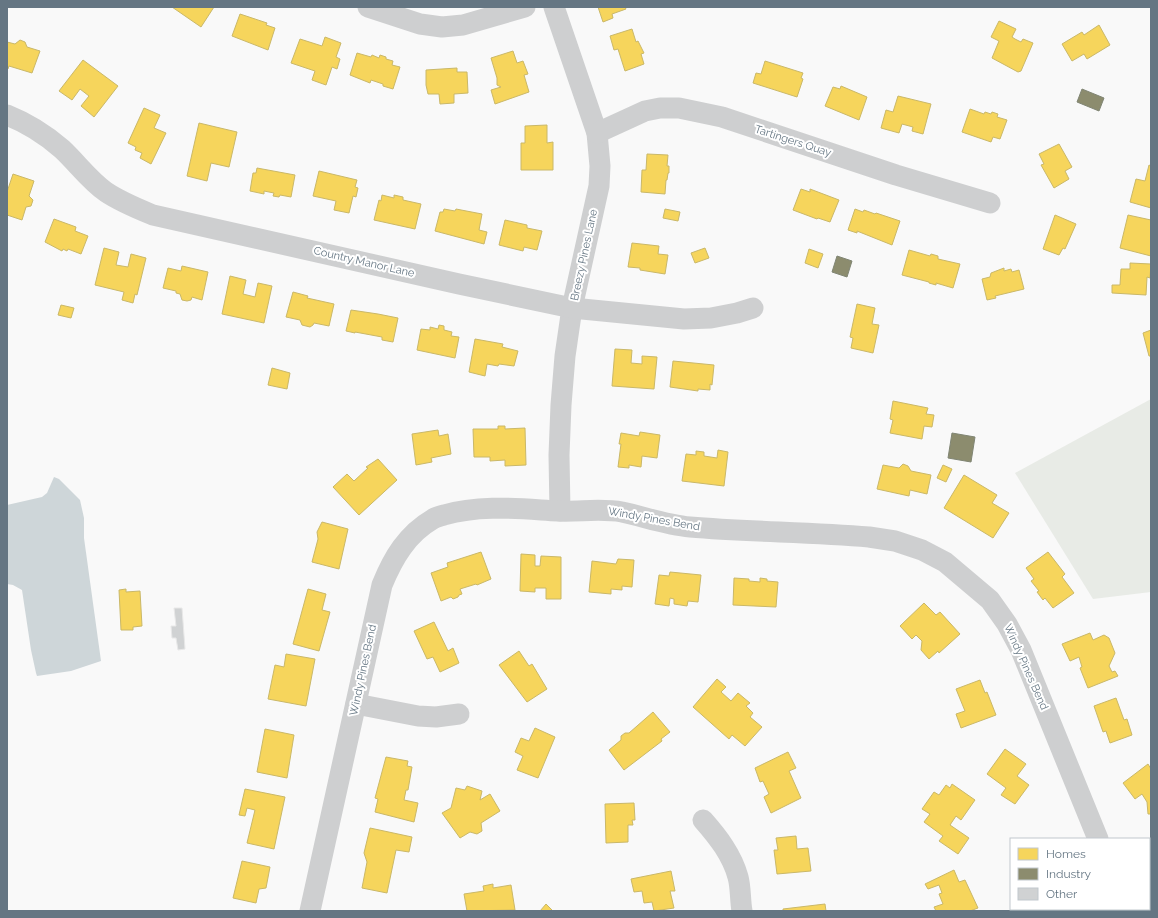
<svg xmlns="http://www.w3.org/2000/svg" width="1158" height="918" viewBox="0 0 1158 918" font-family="Raleway,sans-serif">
<rect width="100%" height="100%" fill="#f9f9f9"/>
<polygon fill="#e8ebe6" points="1151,399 1151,592 1093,599 1015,473"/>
<polygon fill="#ced6d9" points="54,477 59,479 80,500 84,518 84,538 101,661 71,671 37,676 36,673 31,650 22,590 13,585 7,584 7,505 42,497 47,493"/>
<g fill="#f6d55c" stroke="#cab868">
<polygon points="172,7 214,7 201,27"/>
<polygon points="598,7 625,7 626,9 612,14 613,18 603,22"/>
<polygon points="240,14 267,23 266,25 275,28 268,50 232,36"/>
<polygon points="999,21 1016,29 1012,37 1015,39 1021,42 1023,39 1033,43 1021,71 1018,72 992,58 999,41 991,37"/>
<polygon points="1099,25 1110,45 1087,59 1084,54 1072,61 1062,44 1082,32 1084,35"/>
<polygon points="632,29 636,42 638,41 644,53 641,54 644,64 625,71 618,49 614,50 610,36"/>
<polygon points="325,37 341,43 336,57 340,59 337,69 332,67 326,85 312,80 315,71 291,63 300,39 322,46"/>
<polygon points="20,40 25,42 27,47 40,51 32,73 9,66 8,69 7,68 7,42 15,44"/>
<polygon points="513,51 517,63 523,61 528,74 524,75 529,92 495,104 491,90 501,87 497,85 497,78 491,58"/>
<polygon points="357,53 371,57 372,55 379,58 380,55 386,57 386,59 393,61 392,65 400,67 393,89 383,86 383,84 371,80 370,83 350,75"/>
<polygon points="83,60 118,86 94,117 81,106 89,96 80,89 72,100 59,91"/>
<polygon points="765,61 803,73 801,78 803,79 797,97 753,83 756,73 761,74"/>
<polygon points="457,68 457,72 467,72 468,93 454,94 454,103 440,104 439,94 428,94 426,85 426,70"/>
<polygon points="841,86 867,97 859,120 825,106 833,87 840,89"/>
<polygon points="898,96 931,104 923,134 912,131 913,127 902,124 899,133 881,128 886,110 893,112"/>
<polygon points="144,108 160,115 154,128 166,133 151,164 140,158 142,153 135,150 136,147 128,143"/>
<polygon points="970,109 984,114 985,112 991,114 992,112 998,114 997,117 1007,120 1000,139 993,137 991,142 962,132"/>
<polygon points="199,123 237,132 229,167 211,163 207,181 187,176"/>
<polygon points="547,125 547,143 553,142 553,170 521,170 521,143 525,143 525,126"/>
<polygon points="1059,144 1072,167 1065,171 1069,179 1054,188 1041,165 1044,164 1039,154"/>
<polygon points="647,154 668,155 667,166 669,166 669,173 668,173 667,180 666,180 665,194 641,192 642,170 646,170"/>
<polygon points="1149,165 1151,166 1151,208 1130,202 1136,179 1145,181"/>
<polygon points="257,168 295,175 291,197 280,195 279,197 273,196 274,193 264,191 264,194 250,191 253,173 256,173"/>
<polygon points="319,171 357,180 355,187 358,188 356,197 353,196 349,213 334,210 336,201 313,196"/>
<polygon points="13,174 34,181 29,196 33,200 31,206 26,207 22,220 7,215 7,192"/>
<polygon points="801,189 810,192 810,189 839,200 830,222 818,218 817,219 793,210"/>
<polygon points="382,195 394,198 394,195 403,197 403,200 421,204 415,229 374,220 379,200 381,201"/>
<polygon points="444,209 455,211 456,209 482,214 479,230 487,232 484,244 435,231 440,212 443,212"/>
<polygon points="665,209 680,212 678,221 663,218"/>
<polygon points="855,209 863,212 864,210 875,214 876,213 900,221 892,245 857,231 857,233 848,230"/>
<polygon points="1055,215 1076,224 1065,249 1063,248 1059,255 1043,249"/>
<polygon points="1128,215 1151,220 1151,218 1151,256 1120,248"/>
<polygon points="54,219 76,227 75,231 88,236 81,254 68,249 67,251 63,249 62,251 45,242"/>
<polygon points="505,220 527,225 527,228 542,231 537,250 524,247 523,251 499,245"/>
<polygon points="632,243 659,246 658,254 668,255 665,274 640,270 640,268 628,267"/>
<polygon points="104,248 119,252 116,265 128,267 131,254 146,258 137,295 135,294 133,303 122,300 124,292 95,285"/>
<polygon points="705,248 709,258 695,263 691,253"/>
<polygon points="809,249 823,254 818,268 805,263"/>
<polygon points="909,250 930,256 931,254 938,256 938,259 960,264 953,288 936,283 936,285 929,283 929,282 902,275"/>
<polygon points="1130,263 1151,264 1150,278 1147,277 1146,295 1112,293 1112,285 1120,285 1121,269 1130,269"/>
<polygon points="182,266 208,272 202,300 192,297 191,300 187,301 182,300 180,294 176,293 176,291 163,288 168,268 181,271"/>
<polygon points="1004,268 1004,271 1011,269 1012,272 1019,270 1024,289 995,296 996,298 987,300 982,279 990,277 991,273"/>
<polygon points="230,276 246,280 243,294 255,297 258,283 272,286 264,323 222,314"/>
<polygon points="293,292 308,296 307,298 334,304 329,326 314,323 313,325 310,327 302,325 300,320 286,317"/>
<polygon points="857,304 875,308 872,324 879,325 873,353 851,348 853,338 850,337"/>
<polygon points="61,305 74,308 71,318 58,315"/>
<polygon points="351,310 378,314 398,318 393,342 382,340 382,337 355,332 355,333 346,331"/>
<polygon points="439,325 444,326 444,330 452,332 451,336 459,337 455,358 417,350 421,329 430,330 430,327 438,329"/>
<polygon points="1151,330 1151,356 1149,356 1143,333"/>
<polygon points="475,339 503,344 502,347 518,351 514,366 499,364 498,366 487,364 485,376 469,372"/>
<polygon points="615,349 632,350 631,363 642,364 642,356 657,357 654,389 612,386"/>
<polygon points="673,361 714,365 712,385 710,384 710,390 698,389 698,391 670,387"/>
<polygon points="272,368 290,373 287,389 268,385"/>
<polygon points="893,401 928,408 926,414 934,415 932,427 924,426 922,439 890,433 893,420 890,419"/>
<polygon points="498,426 505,426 505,429 525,428 526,465 505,466 505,460 490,461 490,457 474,457 473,429 498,429"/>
<polygon points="438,430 439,436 448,434 451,454 431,458 432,462 416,465 412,434"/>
<polygon points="640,432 660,435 657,458 642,456 641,467 629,465 629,468 618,467 621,444 619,444 621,433 639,436"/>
<polygon points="718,450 728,452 724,486 682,481 686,454 696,455 696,451 704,452 704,456 717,458"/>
<polygon points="378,459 397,480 359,515 333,487 347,474 354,481 368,468 366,467"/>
<polygon points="903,464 908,466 911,471 931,475 927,494 910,490 909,496 877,489 883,465 899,468"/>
<polygon points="943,465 952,469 946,482 937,478"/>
<polygon points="964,475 997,495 992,503 1009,513 993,538 944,508"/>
<polygon points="322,522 348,529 339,569 312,562 318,539 317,532"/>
<polygon points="481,552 491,579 477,585 476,584 460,589 462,594 459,595 458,597 453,599 451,597 441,601 431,573 448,567 447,563"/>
<polygon points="1048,552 1065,574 1062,577 1074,593 1053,608 1045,598 1043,600 1037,592 1039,591 1031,581 1034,579 1026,568"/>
<polygon points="521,554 535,555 535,566 540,566 541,556 561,557 561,599 546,599 546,588 535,588 535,592 520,591"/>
<polygon points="618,559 634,560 632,587 622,586 622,590 611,589 611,594 589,592 592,561 616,564"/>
<polygon points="670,572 701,575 698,602 688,601 687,606 674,604 674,599 670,598 669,606 655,604 659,575 669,576"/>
<polygon points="734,578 749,579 749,581 760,582 760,578 767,579 767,581 778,582 776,607 733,605"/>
<polygon points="126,589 126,592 140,591 142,626 133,627 133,630 121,630 119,590"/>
<polygon points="308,589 326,594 322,610 330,612 319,651 293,644"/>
<polygon points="924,603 936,615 940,612 960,634 939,653 938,651 929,659 921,650 922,641 916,635 912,639 900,626"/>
<polygon points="434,622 448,651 453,648 459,663 440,672 433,657 427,659 414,631"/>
<polygon points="1090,633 1093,640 1104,635 1109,638 1115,653 1109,666 1112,672 1115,671 1118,676 1088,688 1080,668 1082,667 1079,657 1070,661 1062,644"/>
<polygon points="519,651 529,666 532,664 547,689 527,702 499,665"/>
<polygon points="286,654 315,659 306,706 268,699 275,665 284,667"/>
<polygon points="717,679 726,687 721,692 731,701 738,693 750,703 746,706 753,713 750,717 762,727 745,746 732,735 729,739 693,707"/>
<polygon points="980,680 985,693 987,692 996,715 961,728 956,714 965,711 956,689"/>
<polygon points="1116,698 1124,720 1127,719 1132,735 1110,743 1106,731 1103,732 1094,706"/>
<polygon points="653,712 670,732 661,739 662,741 624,770 609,750 621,740 621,736 625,733 629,733"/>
<polygon points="535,728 555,737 538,778 517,770 523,756 515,752 521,738 529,741"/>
<polygon points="265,729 294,735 287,778 257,772"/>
<polygon points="1005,749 1026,764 1017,776 1029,785 1015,804 1001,795 1006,788 987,774"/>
<polygon points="788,752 796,768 789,771 801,798 771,813 764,797 769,794 763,781 760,782 755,768"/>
<polygon points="386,757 408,761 407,766 412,767 408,790 406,790 404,800 418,803 414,822 375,812 378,799 375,798"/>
<polygon points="1148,764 1151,769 1151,814 1148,814 1147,802 1142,794 1135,799 1123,783"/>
<polygon points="952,784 975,800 961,820 956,816 950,825 969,838 958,854 939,841 943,836 924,822 930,814 922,809 934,792 939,795 946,785 950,788"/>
<polygon points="467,786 482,791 480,800 490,794 500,811 481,823 482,831 477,834 470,832 460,838 442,813 451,808 456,788 465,790"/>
<polygon points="245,789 285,797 274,849 247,843 255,810 247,808 245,816 239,815"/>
<polygon points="634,803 635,820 632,820 633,825 628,825 628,842 606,843 605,804"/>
<polygon points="370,828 412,837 409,852 396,850 387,893 362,888 367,862 364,853"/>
<polygon points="796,836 797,849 808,848 811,871 777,874 774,850 778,850 776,838"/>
<polygon points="242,861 270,867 266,888 259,889 256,903 233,898"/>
<polygon points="954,870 959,882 965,880 978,908 970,911 936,911 934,907 943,904 939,894 942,893 939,885 928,889 925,884"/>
<polygon points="671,871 675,891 670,891 674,908 654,911 652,902 644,903 642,891 634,892 631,879"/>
<polygon points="493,884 493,888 511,885 515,910 467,911 464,894 484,891 483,886"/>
<polygon points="546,904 553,911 540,911"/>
<polygon points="825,904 826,911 783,911 783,909"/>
</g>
<g fill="#8c8c6e" stroke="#808574">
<polygon points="1082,89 1104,98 1099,111 1077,102"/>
<polygon points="837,256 852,261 847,277 832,272"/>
<polygon points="952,433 975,437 971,462 948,458"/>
</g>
<polygon fill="#d0d2d3" stroke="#e8e8e8" points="174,608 182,608 185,649 178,650 176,638 172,638 171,626 176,626"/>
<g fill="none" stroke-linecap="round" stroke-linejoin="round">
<g stroke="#cecfd0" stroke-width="21">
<polyline points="368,7 420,24 442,27 463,25 525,7"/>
<polyline points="554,7 597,133 600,166 599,186 572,308 565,356 561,405 559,455 560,511"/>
<path d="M7,115c20,8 39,20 55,34 15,14 27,31 44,43 15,10 30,16 47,23l306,69 113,24 112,11 27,-1 26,-5 16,-5"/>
<polyline points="597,133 645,111 660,108 679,108 722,117 896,175 990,203"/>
<polyline points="356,704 418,716 436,717 459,714"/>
<path d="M703,820c15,17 29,35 35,57 3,11 2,23 4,34"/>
<polyline points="1127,909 1128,911"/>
<path d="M310,911l72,-326c11,-27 25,-51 51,-66 3,-2 7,-3 11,-4 37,-11 77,-6 114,-4 22,1 43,-3 64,1 23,5 45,13 68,15 59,5 119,5 179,10l26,4 27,9 23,12 45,38 17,24 14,26 77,189"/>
</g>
</g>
<g text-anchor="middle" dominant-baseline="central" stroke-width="4" stroke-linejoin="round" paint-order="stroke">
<g font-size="11" fill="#657683" stroke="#fff">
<text transform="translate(793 141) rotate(18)">Tartingers Quay</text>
<text transform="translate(584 255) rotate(-78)">Breezy Pines Lane</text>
<text transform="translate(364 262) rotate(13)">Country Manor Lane</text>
<text transform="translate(654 519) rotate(10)">Windy Pines Bend</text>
<text transform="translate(1026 667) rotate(66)">Windy Pines Bend</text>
<text transform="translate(363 670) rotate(-78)">Windy Pines Bend</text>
</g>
</g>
<rect width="1158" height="918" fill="none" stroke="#657683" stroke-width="16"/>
<rect x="1010" y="838" width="140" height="72" fill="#ffffff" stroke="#c1c8cd"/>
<rect x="1018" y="848" width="20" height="12" fill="#f6d55c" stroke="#c1c8cd"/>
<text x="1046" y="858" font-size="12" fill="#657683">Homes</text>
<rect x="1018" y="868" width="20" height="12" fill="#8c8c6e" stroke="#c1c8cd"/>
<text x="1046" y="878" font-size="12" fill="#657683">Industry</text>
<rect x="1018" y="888" width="20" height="12" fill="#d0d2d3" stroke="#c1c8cd"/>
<text x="1046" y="898" font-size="12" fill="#657683">Other</text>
</svg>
